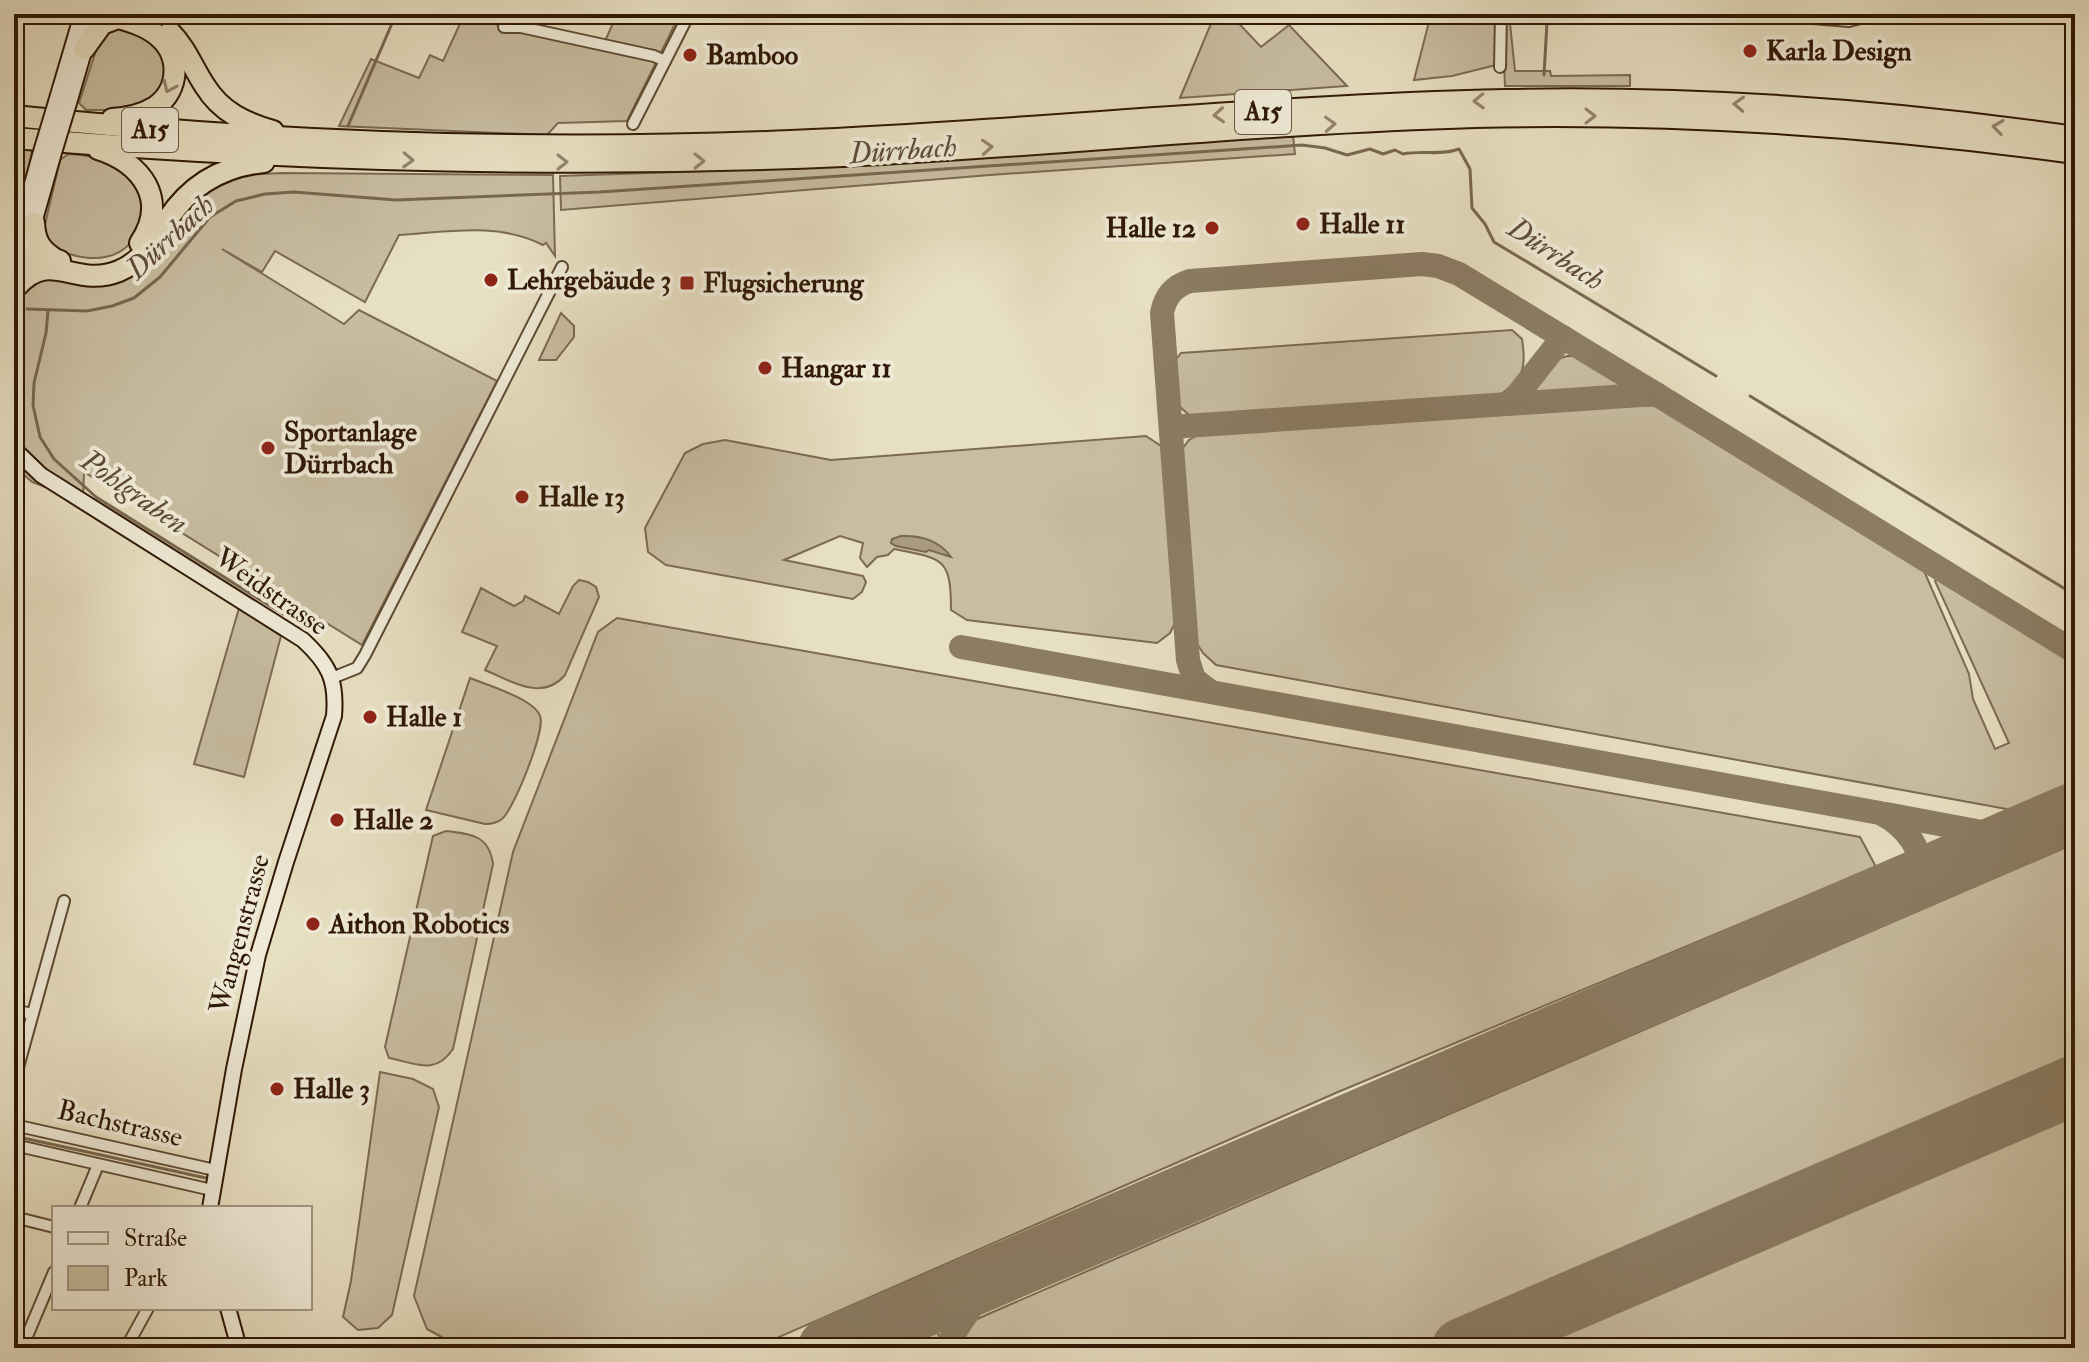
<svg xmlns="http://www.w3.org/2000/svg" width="2089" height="1362" viewBox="0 0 2089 1362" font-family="'IM FELL Double Pica',serif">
<rect width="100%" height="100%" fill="#e7dfc1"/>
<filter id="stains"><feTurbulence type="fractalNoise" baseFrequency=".0025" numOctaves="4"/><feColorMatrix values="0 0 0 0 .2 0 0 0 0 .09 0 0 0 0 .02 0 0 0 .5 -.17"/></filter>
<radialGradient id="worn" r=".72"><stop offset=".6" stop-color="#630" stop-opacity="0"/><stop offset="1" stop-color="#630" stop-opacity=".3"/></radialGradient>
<g fill="#c8bda1" stroke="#7c6a53" stroke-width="2">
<polygon points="617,14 680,14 627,121 558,123 547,135 339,126 371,59 419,78 430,55 443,61 463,17 602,48"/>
<polygon points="1215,14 1230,14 1261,47 1289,25 1347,86 1180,98"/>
<polygon points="1431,14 1509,14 1515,71 1550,71 1551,76 1630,75 1630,86 1505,86 1504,63 1452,76 1414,80"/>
<polygon points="130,27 160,46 168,75 157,97 130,110 86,110 79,103 101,35 120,28"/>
<polygon points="1293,136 1295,154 990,175 561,210 560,176 820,167"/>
<path d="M14,149l18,1 -2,13 4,60 -8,53 83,-2 101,-97 72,-4 271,2 2,81 -9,-13 -3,2c-44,-23 -96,-13 -144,-10l-34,67 -90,-51 -13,21 -40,-23 122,75 15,-14 138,71 -135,264 -278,-173 -1,30 -51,-20 -18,-16v-277l7,-29 -7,-1z"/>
<path d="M68,154c18,1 37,4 53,14 29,16 28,66 0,83 -21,13 -51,6 -71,-5l-7,-13 17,-73z"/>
<polygon points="561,313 574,326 574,337 556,360 539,360"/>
<path d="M1512,330l10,9c5,31 1,40 -25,58l-289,23 -18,-4 -13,-12 -4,-41 8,-10z"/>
<polygon points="1567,356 1578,356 1633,389 1527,394 1555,360"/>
<polygon points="1600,404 1658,406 1691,423 1921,564 1969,674 1973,699 1995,749 2009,743 1935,581 1940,576 2075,659 2075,782 2012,810 1216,665 1203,653 1194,639 1179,453 1189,440 1201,433"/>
<path d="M1146,436l15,10 6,20 11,151 -8,16 -13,10 -190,-23 -16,-10c0,-53 -8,-51 -57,-61l-6,6 -11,2 -10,10 -7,-9 3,-15 -23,-7 -56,24 79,16 3,6 -4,10 -9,7 -187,-34 -18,-13 -3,-24 40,-75 18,-9 22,-4 106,20z"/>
<path d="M579,580l9,2 8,5 3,10 -34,78c-23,27 -54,6 -80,-5l12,-24 -35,-14 19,-44 33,18 9,-5 2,-5 34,18 14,-28z"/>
<polygon points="239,608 281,636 244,777 194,764"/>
<polygon points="617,618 1860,837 1876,867 1338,1092 754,1348 475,1348 456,1345 427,1329 414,1296 513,852 598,632"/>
<path d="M470,678c17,7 64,21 70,38 6,13 -26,93 -38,103 -5,4 -10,5 -17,5l-59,-14z"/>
<path d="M446,831c25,3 43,4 47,33l-40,185c-18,27 -37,14 -64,9l-4,-11 48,-211z"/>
<polygon points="2075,843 2075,1343 2068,1348 955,1348 975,1320 986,1315"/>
<polygon points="380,1072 413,1079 433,1089 439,1107 392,1315 378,1328 358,1330 343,1317 351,1281"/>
<polygon points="933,1329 940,1336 932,1348 892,1348"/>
</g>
<path fill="#a89b81" stroke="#78674f" stroke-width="2" d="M901,536c20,-1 39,5 50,21l-22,-7 -3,2 -30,-6 -5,-3 1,-4z"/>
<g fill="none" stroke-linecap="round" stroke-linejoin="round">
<g stroke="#78674f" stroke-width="3">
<polyline points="1544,14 1547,22 1544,75"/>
<polyline points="348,126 396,14"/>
<path d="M27,309l60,2 25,-5 22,-8 26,-21 50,-60 26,-16 29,-7 29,-2 102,8 204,-8 702,-47 23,3 22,7 23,-6 13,5 12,-4 8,4c20,-4 37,2 56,-5l11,20 2,39 13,16 9,18 222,134"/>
<polyline points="48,311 46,333 34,383 33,405 40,437 54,459 96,497 283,614"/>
<polyline points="1750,396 2075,595"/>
<polyline points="14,1136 206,1178"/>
</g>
<g stroke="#8b7c63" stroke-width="24">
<polyline points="1511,403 1563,337"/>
<polyline points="1171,427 1656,394 2075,652"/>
<path d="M961,647l919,166c22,11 54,41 29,67 -10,9 -29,14 -41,20"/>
<path d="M1211,692l-17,-13 -6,-19 -26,-347c3,-17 12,-27 28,-32l232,-17 16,2 21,8 197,120"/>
<polyline points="1886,814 2003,836 2030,830 2075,811"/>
<path d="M945,1348c18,-29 33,-55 61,-76"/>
</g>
<g stroke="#8b7c63" stroke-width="60">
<polyline points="828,1348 2075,812"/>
<polyline points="1462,1348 2075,1085"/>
</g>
<defs>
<g id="street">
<polyline points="1764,14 1849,21 1875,14"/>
<polyline points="504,27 521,27 654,56 665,61"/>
<polyline points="1500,67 1501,14"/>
<polyline points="633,124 689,14"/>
<polyline points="332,678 357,668 365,655 562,267"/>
<polyline points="14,1010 32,1014"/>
<polyline points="14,1082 64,901"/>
<polyline points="14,1125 215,1170"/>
<polyline points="14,1145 212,1190"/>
<polyline points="80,1208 98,1165"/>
<polyline points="14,1217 54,1227"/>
<polyline points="22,1348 54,1272"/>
<polyline points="126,1348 148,1308"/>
</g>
<g id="secondary">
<polyline points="56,102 82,14"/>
<polyline points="69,103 95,14"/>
<polyline points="14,249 40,155"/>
<polyline points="16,287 53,156"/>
<path d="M14,449l27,26 262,165c26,24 34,40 31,76l-48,146 -28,93 -24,114 -24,139"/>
<polyline points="228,1308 239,1348"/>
</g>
<g id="highway">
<path d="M170,32c16,16 23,36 35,54 16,26 40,37 68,45"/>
<path d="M84,49l18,-25 16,-6c14,4 28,8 40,18 23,19 22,54 -3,71 -13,8 -28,11 -43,12"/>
<path d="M14,116c261,27 515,36 777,25 239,-10 476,-36 715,-41 190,-4 381,10 569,37"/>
<path d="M14,138c276,23 553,30 829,18 211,-10 421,-33 632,-39 201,-5 401,9 600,36"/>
<path d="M98,149c44,14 71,51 42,94"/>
<path d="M34,223c1,18 6,26 21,36"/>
<polyline points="25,256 38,255 60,261"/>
<path d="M17,286c35,-38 57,3 102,-15 24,-10 36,-32 49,-52 23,-35 56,-53 96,-57"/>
</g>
</defs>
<use href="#street" stroke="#5d4a34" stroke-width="14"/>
<use href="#secondary" stroke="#2f1805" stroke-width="18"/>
<use href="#highway" stroke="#2f1805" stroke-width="24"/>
<use href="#street" stroke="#efead7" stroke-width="10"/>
<use href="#secondary" stroke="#efead7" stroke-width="14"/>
<use href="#highway" stroke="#e7dfc1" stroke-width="20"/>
<defs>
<g id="secondary-bridge">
<polyline points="40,155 56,102"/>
<polyline points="53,156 69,103"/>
</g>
</defs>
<use href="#secondary-bridge" stroke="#2f1805" stroke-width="18" stroke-linecap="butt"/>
<use href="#secondary-bridge" stroke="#efead7" stroke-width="14"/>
</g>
<defs><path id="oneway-chevron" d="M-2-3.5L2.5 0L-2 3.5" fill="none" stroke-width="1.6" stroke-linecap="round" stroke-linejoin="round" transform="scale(2)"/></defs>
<g stroke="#94856c">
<use href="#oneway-chevron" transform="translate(169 87) rotate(114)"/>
<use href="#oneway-chevron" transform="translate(1479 101) rotate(178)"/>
<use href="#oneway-chevron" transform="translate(1739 104) rotate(-177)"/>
<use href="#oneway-chevron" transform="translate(1219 115) rotate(176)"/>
<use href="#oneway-chevron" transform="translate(1590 116)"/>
<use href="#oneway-chevron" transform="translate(1330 124) rotate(-3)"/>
<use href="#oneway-chevron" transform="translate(1998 127) rotate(-173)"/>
<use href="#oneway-chevron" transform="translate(987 147) rotate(-4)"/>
<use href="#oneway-chevron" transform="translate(408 160) rotate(2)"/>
<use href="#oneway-chevron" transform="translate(699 161) rotate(-1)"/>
<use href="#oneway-chevron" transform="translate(562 162)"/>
</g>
<g fill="#8f2418" stroke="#efead7" stroke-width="3">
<circle cx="1750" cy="51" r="8"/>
<circle cx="690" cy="55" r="8"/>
<circle cx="1303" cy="224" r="8"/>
<circle cx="1212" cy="228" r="8"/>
<circle cx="491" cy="280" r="8"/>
<rect x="679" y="275" width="16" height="16" rx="4"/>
<circle cx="765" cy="368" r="8"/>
<circle cx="268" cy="448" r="8"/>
<circle cx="522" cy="497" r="8"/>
<circle cx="370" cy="717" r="8"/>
<circle cx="337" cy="820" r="8"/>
<circle cx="313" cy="924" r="8"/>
<circle cx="277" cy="1089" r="8"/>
</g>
<g text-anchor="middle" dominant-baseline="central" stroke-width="8" stroke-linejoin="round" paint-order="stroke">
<g fill="#efead7" stroke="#695744" stroke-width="2">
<rect x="1235" y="90" width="56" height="44" rx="6"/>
<rect x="122" y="108" width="56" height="44" rx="6"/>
</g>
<g font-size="26" font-weight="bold" fill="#2f1805">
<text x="1263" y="112">A15</text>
<text x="150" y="130">A15</text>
</g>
<g font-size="28" font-weight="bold" fill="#2f1805" stroke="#efead7" text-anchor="start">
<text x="1766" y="51">Karla Design</text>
<text x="706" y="55">Bamboo</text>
<text x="1319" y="224">Halle 11</text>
<text x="1196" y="228" text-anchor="end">Halle 12</text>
<text x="507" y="280">Lehrgebäude 3</text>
<text x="703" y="283">Flugsicherung</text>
<text x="781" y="368">Hangar 11</text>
<text x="284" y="432">Sportanlage<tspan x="284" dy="32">Dürrbach</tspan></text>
<text x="538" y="497">Halle 13</text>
<text x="386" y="717">Halle 1</text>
<text x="353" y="820">Halle 2</text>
<text x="329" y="924">Aithon Robotics</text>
<text x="293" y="1089">Halle 3</text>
</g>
<g font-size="28" fill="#2f1805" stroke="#efead7">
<text transform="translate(271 592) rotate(35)">Weidstrasse</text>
<text transform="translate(240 934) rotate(-75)">Wangenstrasse</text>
<text transform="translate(120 1124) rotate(13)">Bachstrasse</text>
</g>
<g font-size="30" font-style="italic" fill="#5f4c37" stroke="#efead7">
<text transform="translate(903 150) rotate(-4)">Dürrbach</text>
<text transform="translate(170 237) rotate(-43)">Dürrbach</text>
<text transform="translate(1556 254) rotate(33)">Dürrbach</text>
<text transform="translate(134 492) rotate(35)">Pohlgraben</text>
</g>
</g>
<rect width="2089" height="1362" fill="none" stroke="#e7dfc1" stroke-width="48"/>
<rect x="16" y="16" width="2057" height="1330" fill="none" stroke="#2f1805" stroke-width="4"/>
<rect x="24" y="24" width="2041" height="1314" fill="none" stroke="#2f1805" stroke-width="2"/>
<rect x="52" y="1206" width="260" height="104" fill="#efead7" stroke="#a29683" stroke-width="2"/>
<rect x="68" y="1232" width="40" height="12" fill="#efead7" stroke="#a29683" stroke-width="2"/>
<text x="124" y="1246" font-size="24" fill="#2f1805">Straße</text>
<rect x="68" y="1266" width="40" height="24" fill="#c8bda1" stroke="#a29683" stroke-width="2"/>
<text x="124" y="1286" font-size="24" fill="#2f1805">Park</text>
<rect width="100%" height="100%" filter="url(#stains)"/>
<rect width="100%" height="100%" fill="url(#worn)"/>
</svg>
